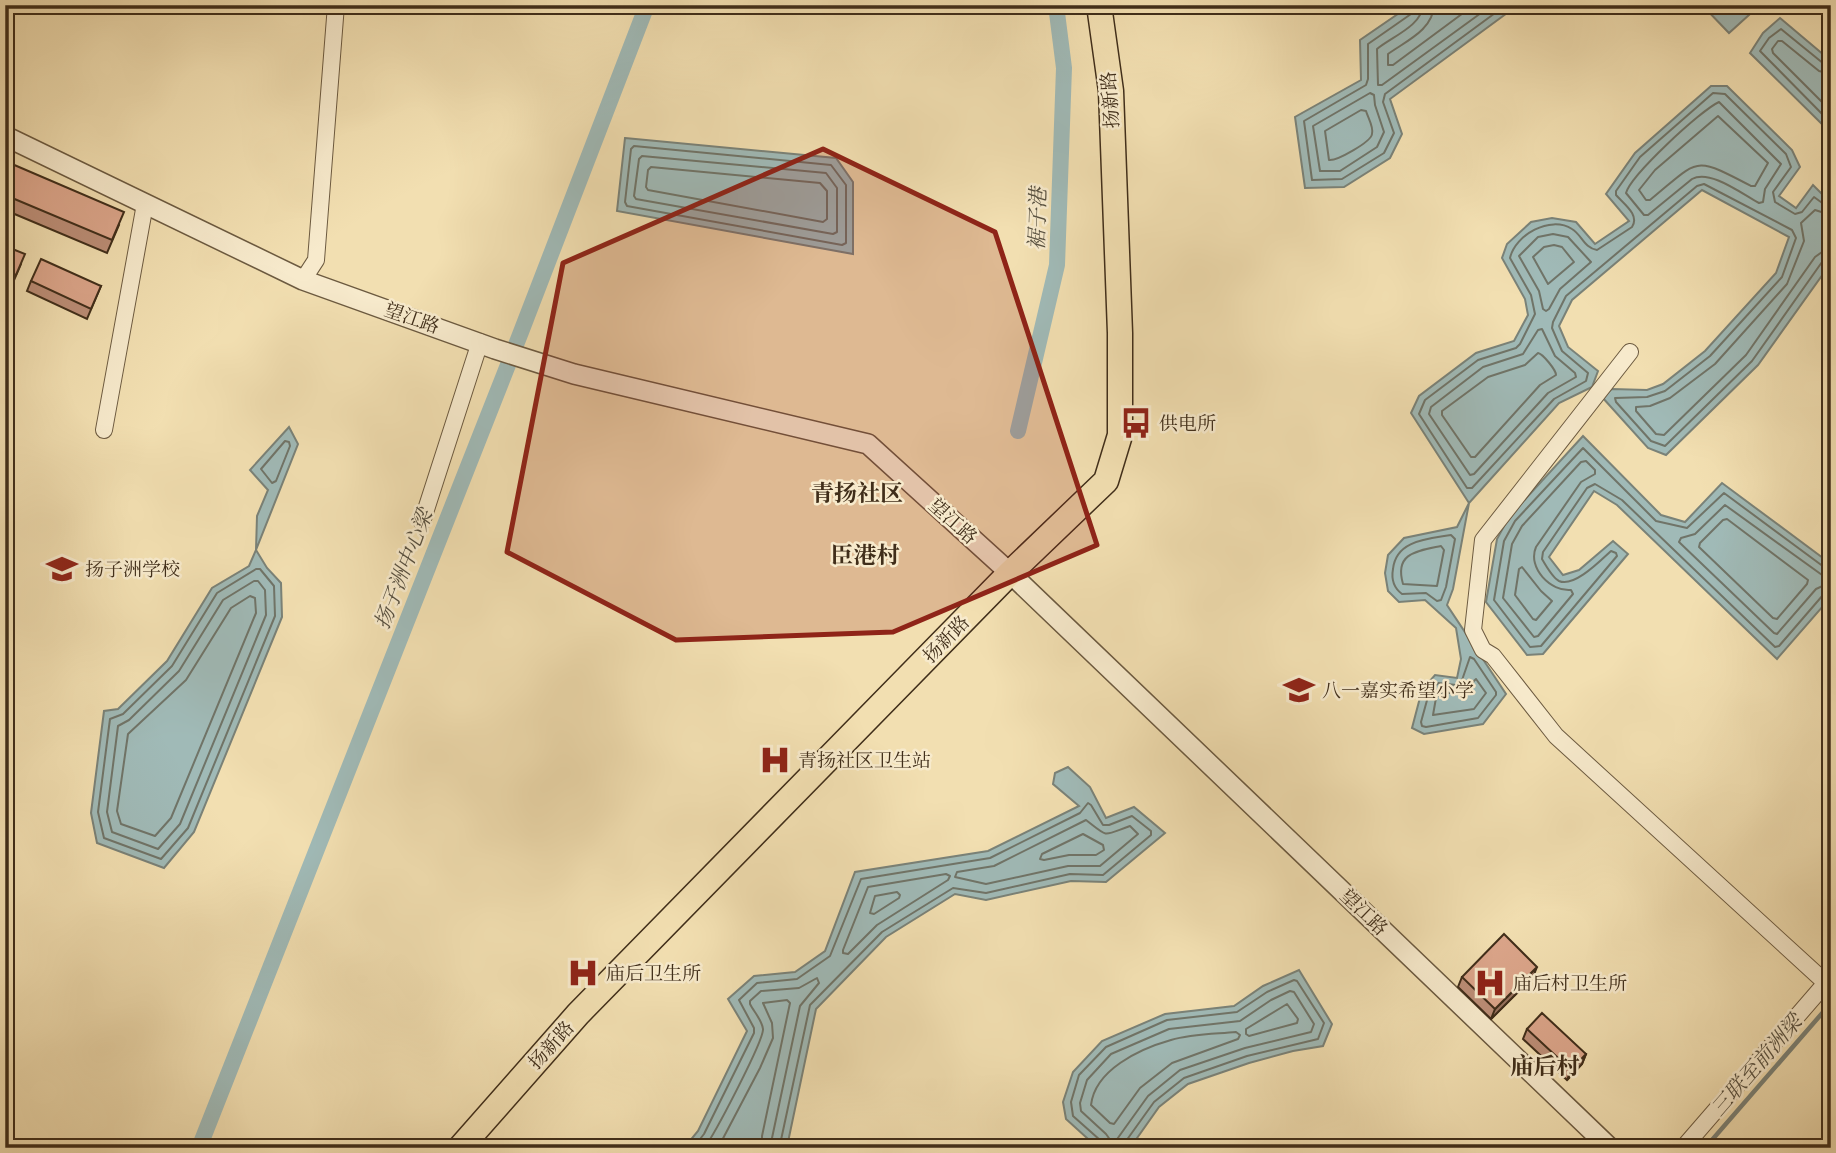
<svg xmlns="http://www.w3.org/2000/svg" width="1836" height="1153" viewBox="0 0 1836 1153" font-family="'Libre Caslon Text','Noto Serif SC',serif">
<rect width="100%" height="100%" fill="#f2dfb1"/>
<filter id="stains"><feTurbulence type="fractalNoise" baseFrequency=".00286" numOctaves="4"/><feColorMatrix values="0 0 0 0 .2 0 0 0 0 .09 0 0 0 0 .02 0 0 0 .5 -.17"/></filter>
<radialGradient id="worn" r=".72"><stop offset=".6" stop-color="#630" stop-opacity="0"/><stop offset="1" stop-color="#630" stop-opacity=".3"/></radialGradient>
<g fill="#a0bab7" stroke="#7a8278" stroke-width="2">
<polygon points="1411,5 1518,5 1390,99 1402,134 1390,158 1344,187 1305,188 1295,117 1361,80 1360,40"/>
<polygon points="1702,5 1760,5 1729,33"/>
<polygon points="1780,18 1831,61 1831,133 1750,53 1763,33"/>
<polygon points="1711,86 1727,86 1792,150 1800,167 1779,196 1796,208 1813,185 1831,203 1831,256 1828,267 1758,365 1666,455 1648,448 1602,397 1612,389 1647,390 1663,384 1705,351 1776,273 1789,237 1702,190 1572,300 1559,326 1568,347 1598,371 1592,387 1559,403 1469,503 1453,589 1447,605 1506,694 1483,724 1424,734 1412,728 1422,690 1435,675 1457,678 1461,659 1456,628 1425,600 1399,602 1388,591 1385,573 1388,555 1404,538 1457,527 1469,503 1411,413 1419,396 1476,353 1514,341 1528,315 1525,299 1502,258 1507,244 1531,222 1552,218 1576,222 1595,244 1629,221 1606,194 1635,153"/>
<polygon points="625,138 836,158 853,182 853,254 617,211"/>
<polygon points="289,427 298,444 256,550 267,568 281,583 282,617 194,832 164,868 97,843 91,813 104,711 118,709 167,661 212,588 249,566 256,550 257,516 268,490 250,470"/>
<polygon points="1583,436 1661,515 1685,522 1722,483 1831,564 1831,597 1777,659 1617,505 1594,491 1549,557 1563,575 1579,570 1613,541 1628,554 1543,654 1527,655 1486,602 1497,539 1509,517"/>
<polygon points="1068,767 1090,787 1106,818 1134,807 1165,833 1106,882 1071,881 986,900 955,894 886,937 816,1009 788,1142 792,1148 684,1148 698,1131 747,1031 728,999 754,976 795,972 825,951 855,872 988,851 1079,806 1053,784 1055,773"/>
<polygon points="1299,970 1332,1024 1323,1046 1293,1051 1249,1063 1188,1084 1159,1107 1130,1148 1098,1148 1066,1119 1063,1102 1073,1072 1102,1041 1165,1014 1234,1006 1263,986"/>
</g>
<g fill="none" stroke-linecap="round" stroke-linejoin="round">
<g stroke="#707468" stroke-width="2">
<polyline points="1414,5 1411,14 1368,44 1368,79 1366,85 1304,121 1312,180 1342,179 1384,153 1394,133 1383,102 1385,94 1506,5"/>
<path d="M1423,5c-1,21 -32,32 -46,44l1,36h4l110,-80"/>
<path d="M1434,5c-1,25 -28,36 -46,49v11h5l81,-60"/>
<polyline points="1831,66 1824,64 1781,29 1769,38 1760,51 1831,123"/>
<polyline points="1831,74 1819,71 1782,41 1778,41 1772,49 1773,53 1831,111"/>
<polygon points="1370,93 1374,95 1375,105 1384,132 1377,147 1340,171 1320,171 1313,126"/>
<path d="M1719,102l62,62 -16,25 -2,13 -4,1c-17,-9 -49,-34 -67,-24l-44,36h-4l-18,-22c5,-18 75,-83 93,-91z"/>
<path d="M1361,110l5,1c2,7 8,16 6,23 -1,8 -35,27 -43,26l-4,-29z"/>
<path d="M1718,116l50,47 -13,23h-4c-59,-31 -51,-27 -101,14h-4l-7,-10 16,-20z"/>
<polygon points="634,146 831,165 846,185 846,243 842,245 627,206 625,202 631,149"/>
<polygon points="642,156 826,173 837,188 837,232 833,234 636,199 634,196 639,159"/>
<polygon points="651,167 820,183 827,191 827,219 823,222 648,190 646,187 648,170"/>
<path d="M1831,206l-6,-1 -11,-8 -12,15 -7,2 -20,-12 -2,-10 18,-25 -5,-13 -61,-60 -12,-1 -73,64 -24,34v4c8,9 24,20 16,32l-35,23c-13,-2 -15,-15 -25,-21 -22,-14 -57,6 -62,29l21,37 4,19 -15,30 -4,4 -38,12 -53,40 -6,14 48,74h5l82,-89 32,-18 2,-8 -26,-22 -10,-23 1,-6 13,-26 131,-110 7,-2 88,46 4,8 -14,39 -72,79 -45,35 -18,6 -32,1 1,4 35,39 14,5 87,-85 70,-99 9,-3"/>
<polyline points="1831,215 1815,210 1801,223 1804,241 1787,284 1715,364 1670,398 1650,406 1636,407 1636,411 1656,434 1664,435 1746,355 1815,257 1822,252 1831,250"/>
<polygon points="1553,234 1568,237 1591,262 1560,289 1549,309 1546,311 1543,309 1539,291 1519,256 1538,237"/>
<polygon points="1554,245 1562,247 1574,262 1548,284 1533,257 1544,247"/>
<polygon points="1542,329 1555,356 1575,373 1576,377 1548,393 1474,474 1470,475 1429,414 1431,407 1483,367 1523,354 1538,330"/>
<path d="M1538,353c5,1 18,17 18,22l-16,10 -65,72h-4l-29,-42v-4l46,-34 37,-12z"/>
<polygon points="285,441 289,442 290,446 276,481 272,483 261,469"/>
<path d="M1586,461l9,9v4l-14,8 -45,65c-9,21 15,45 35,43l2,4 -35,42 -4,1 -31,-39 9,-54 10,-18 59,-64z"/>
<polygon points="1725,505 1829,580 1827,584 1816,589 1777,634 1774,633 1679,542 1681,538 1695,534"/>
<polygon points="1727,519 1808,580 1807,584 1777,619 1773,618 1699,547 1700,543 1723,520"/>
<path d="M1451,535l4,4 -9,48 -5,13 -4,1 -11,-8 -24,1c-8,-6 -11,-14 -9,-25 3,-29 35,-30 58,-34z"/>
<path d="M1441,546l3,4 -7,36 -34,-2c-9,-31 14,-33 38,-38z"/>
<polygon points="1522,567 1541,591 1552,601 1536,620 1533,619 1515,595 1519,569"/>
<polygon points="256,569 260,569 274,586 275,616 188,828 161,859 104,838 98,812 110,719 123,714 172,666 217,593"/>
<path d="M1831,569l-7,-2 -100,-74 -37,35 -31,-7 -73,-73 -68,73 -11,20 -10,59 36,47 11,-1 76,-90 -1,-3 -5,-2c-10,9 -37,37 -52,30 -6,-3 -13,-15 -17,-22l1,-7 44,-64 8,-4 27,16 153,147 4,-1 44,-51 8,-2"/>
<polygon points="254,581 258,581 265,590 266,615 180,824 158,849 112,832 107,812 118,726 129,720 179,671 223,600"/>
<polygon points="250,596 255,598 256,613 171,818 155,836 121,824 117,811 128,734 186,680 231,608"/>
<polygon points="1470,657 1474,659 1496,692 1496,695 1478,718 1426,727 1422,726 1421,722 1429,693 1438,683 1456,685 1461,683"/>
<polygon points="1476,679 1486,693 1474,709 1433,715 1436,698 1441,693 1461,693"/>
<path d="M1086,820c23,18 16,16 44,6l8,8 -38,32h-32l-82,18 -31,-7 2,-5 37,-6z"/>
<polygon points="1083,834 1103,845 1104,850 1096,855 1069,855 1044,860 1040,859 1042,854"/>
<polygon points="946,874 950,876 948,880 877,925 848,954 843,953 843,950 868,887"/>
<polygon points="897,892 900,895 899,898 874,914 870,913 875,896"/>
<polygon points="1290,991 1294,992 1314,1024 1311,1032 1245,1048 1180,1070 1148,1096 1115,1142 1111,1141 1106,1134 1081,1111 1080,1103 1087,1080 1111,1054 1169,1029 1240,1021 1271,1000"/>
<polygon points="1287,1004 1298,1019 1297,1023 1249,1036 1246,1034 1246,1029"/>
<path d="M1236,1032l4,3 -2,4 -66,24 -32,25 -26,36 -4,-1 -19,-18c4,-35 48,-56 80,-65 20,-6 44,-6 65,-8z"/>
<polyline points="693,1148 704,1134 754,1033 754,1028 739,1000 757,983 797,979 830,956 861,879 990,858 1080,813 1088,803 1091,805 1103,825 1109,825 1132,816 1151,831 1151,835 1103,875 1070,874 986,893 953,888 882,932 810,1005 781,1140 783,1148"/>
<path d="M704,1148c10,-12 60,-108 59,-119 -1,-9 -9,-17 -13,-25v-3l11,-10 38,-3 18,-10 2,5 -19,23 -28,132 1,10"/>
<polyline points="718,1148 760,1068 773,1038 772,1023 763,1003 787,1000 790,1003 762,1136 762,1148"/>
<polyline points="1102,1148 1100,1140 1073,1116 1071,1102 1079,1075 1106,1047 1167,1020 1237,1012 1267,992 1294,980 1297,981 1324,1023 1318,1039 1247,1056 1184,1078 1154,1102 1126,1141 1125,1148"/>
</g>
<polyline stroke="#7a8278" stroke-width="4.5" points="1705,1148 1831,1003"/>
<g stroke="#a0bab7" stroke-width="16">
<polyline points="1018,431 1057,265 1064,68 1056,5"/>
<polyline points="199,1148 521,332 647,5"/>
</g>
<defs>
<g id="minor">
<polyline points="303,280 316,260 336,5"/>
<polyline points="1630,352 1483,540 1473,630 1483,650 1493,656 1556,736 1826,983"/>
<polyline points="104,430 145,204"/>
<polyline points="422,522 480,342"/>
<polyline points="1683,1148 1831,977"/>
</g>
<polyline id="tertiary" points="5,136 303,280 495,349 574,374 868,444 1010,573 1610,1148"/>
<polyline id="primary" points="460,1148 578,1014 1010,573 1106,481 1120,435 1120,333 1111,91 1099,5"/>
</defs>
<use href="#minor" stroke="#6c5a40" stroke-width="18"/>
<use href="#tertiary" stroke="#6c5a40" stroke-width="22"/>
<use href="#primary" stroke="#402e1a" stroke-width="27"/>
<use href="#minor" stroke="#f7eacc" stroke-width="16"/>
<use href="#tertiary" stroke="#f7eacc" stroke-width="19"/>
<use href="#primary" stroke="#f2dfb1" stroke-width="24"/>
</g>
<g fill="#bc8e77" stroke="#402e1a" stroke-width="2">
<polygon points="5,161 119,225 107,253 5,210"/>
<polygon points="5,246 21,264 12,285 5,282"/>
<polygon points="31,281 101,286 87,319 27,291"/>
<polygon points="1462,977 1533,977 1491,1019 1458,987"/>
<polygon points="1527,1029 1586,1054 1582,1064 1567,1080 1523,1039"/>
</g>
<g fill="#997461" stroke="#402e1a" stroke-width="2">
<polygon points="1537,967 1533,977 1491,1019 1495,1009"/>
<polygon points="1586,1054 1582,1064 1567,1080 1571,1070"/>
</g>
<g fill="#dba58a" stroke="#402e1a" stroke-width="2">
<polygon points="5,161 124,212 112,240 5,195"/>
<polygon points="5,246 25,254 16,275 5,271"/>
<polygon points="41,259 101,286 91,309 31,281"/>
<polygon points="1504,934 1537,967 1495,1009 1462,977"/>
<polygon points="1542,1013 1586,1054 1571,1070 1527,1029"/>
</g>
<path fill="#8f2418" fill-opacity="0.2" stroke="#8f2418" stroke-width="5" stroke-linejoin="round" d="M823,149l172,83 102,313 -204,87 -217,8 -169,-88 56,-289z"/>
<defs>
<symbol id="bus-bare" viewBox="-9 -9 18 18"><path d="M-5-6H5V4H4V6H2V4H-2V6H-4V4H-5ZM-3.5-4V0h7V-4ZM-3.5 1.2v1.5H-2V1.2ZM2 1.2v1.5H3.5V1.2Z" fill="#8f2418" stroke="#f7eacc" stroke-width="2.5" paint-order="stroke"/></symbol>
<symbol id="school-bare" viewBox="-9 -9 18 18"><path d="M0-5L7-2L0 1L-7-2ZM-4 1L0 2.5L4 1V4Q0 6-4 4Z" fill="#8f2418" stroke="#f7eacc" stroke-width="2.5" paint-order="stroke"/></symbol>
<symbol id="hospital-bare" viewBox="-9 -9 18 18"><path d="M-5-5h3v3.5h4V-5h3V5h-3V1.5h-4V5h-3Z" fill="#8f2418" stroke="#f7eacc" stroke-width="2.5" paint-order="stroke"/></symbol>
</defs>
<g fill-rule="evenodd">
<use href="#bus-bare" x="1114" y="401" width="44" height="44"/>
<use href="#school-bare" x="40" y="547" width="44" height="44"/>
<use href="#school-bare" x="1277" y="668" width="44" height="44"/>
<use href="#hospital-bare" x="753" y="738" width="44" height="44"/>
<use href="#hospital-bare" x="561" y="951" width="44" height="44"/>
<use href="#hospital-bare" x="1468" y="961" width="44" height="44"/>
</g>
<g text-anchor="middle" dominant-baseline="central" stroke-width="5" stroke-linejoin="round" paint-order="stroke">
<g font-size="19" fill="#402e1a" stroke="#f7eacc">
<text transform="translate(1110 100) rotate(-94)">扬新路</text>
<text transform="translate(412 318) rotate(19)">望江路</text>
<text transform="translate(953 521) rotate(42)">望江路</text>
<text transform="translate(946 639) rotate(-46)">扬新路</text>
<text transform="translate(1364 912) rotate(44)">望江路</text>
<text transform="translate(551 1045) rotate(-48)">扬新路</text>
</g>
<g font-size="19" fill="#402e1a" stroke="#f7eacc" text-anchor="start">
<text x="1159" y="423">供电所</text>
<text x="85" y="569">扬子洲学校</text>
<text x="1322" y="690">八一嘉实希望小学</text>
<text x="798" y="760">青扬社区卫生站</text>
<text x="606" y="973">庙后卫生所</text>
<text x="1513" y="983">庙后村卫生所</text>
</g>
<g font-size="21" font-style="italic" fill="#585141" stroke="#f7eacc">
<text transform="translate(1037 219) rotate(-88)">裾子港</text>
<text transform="translate(403 569) rotate(-69)">扬子洲中心梁</text>
<text transform="translate(1756 1065) rotate(-49)">三联至前洲梁</text>
</g>
<g font-size="23" font-weight="bold" fill="#402e1a" stroke="#f7eacc">
<text x="857" y="493">青扬社区</text>
<text x="865" y="555">臣港村</text>
<text x="1545" y="1066">庙后村</text>
</g>
</g>
<rect width="1836" height="1153" fill="none" stroke="#f2dfb1" stroke-width="28"/>
<rect x="7" y="7" width="1822" height="1139" fill="none" stroke="#402e1a" stroke-width="3.5"/>
<rect x="14" y="14" width="1808" height="1125" fill="none" stroke="#402e1a" stroke-width="2"/>
<rect width="100%" height="100%" filter="url(#stains)"/>
<rect width="100%" height="100%" fill="url(#worn)"/>
</svg>
